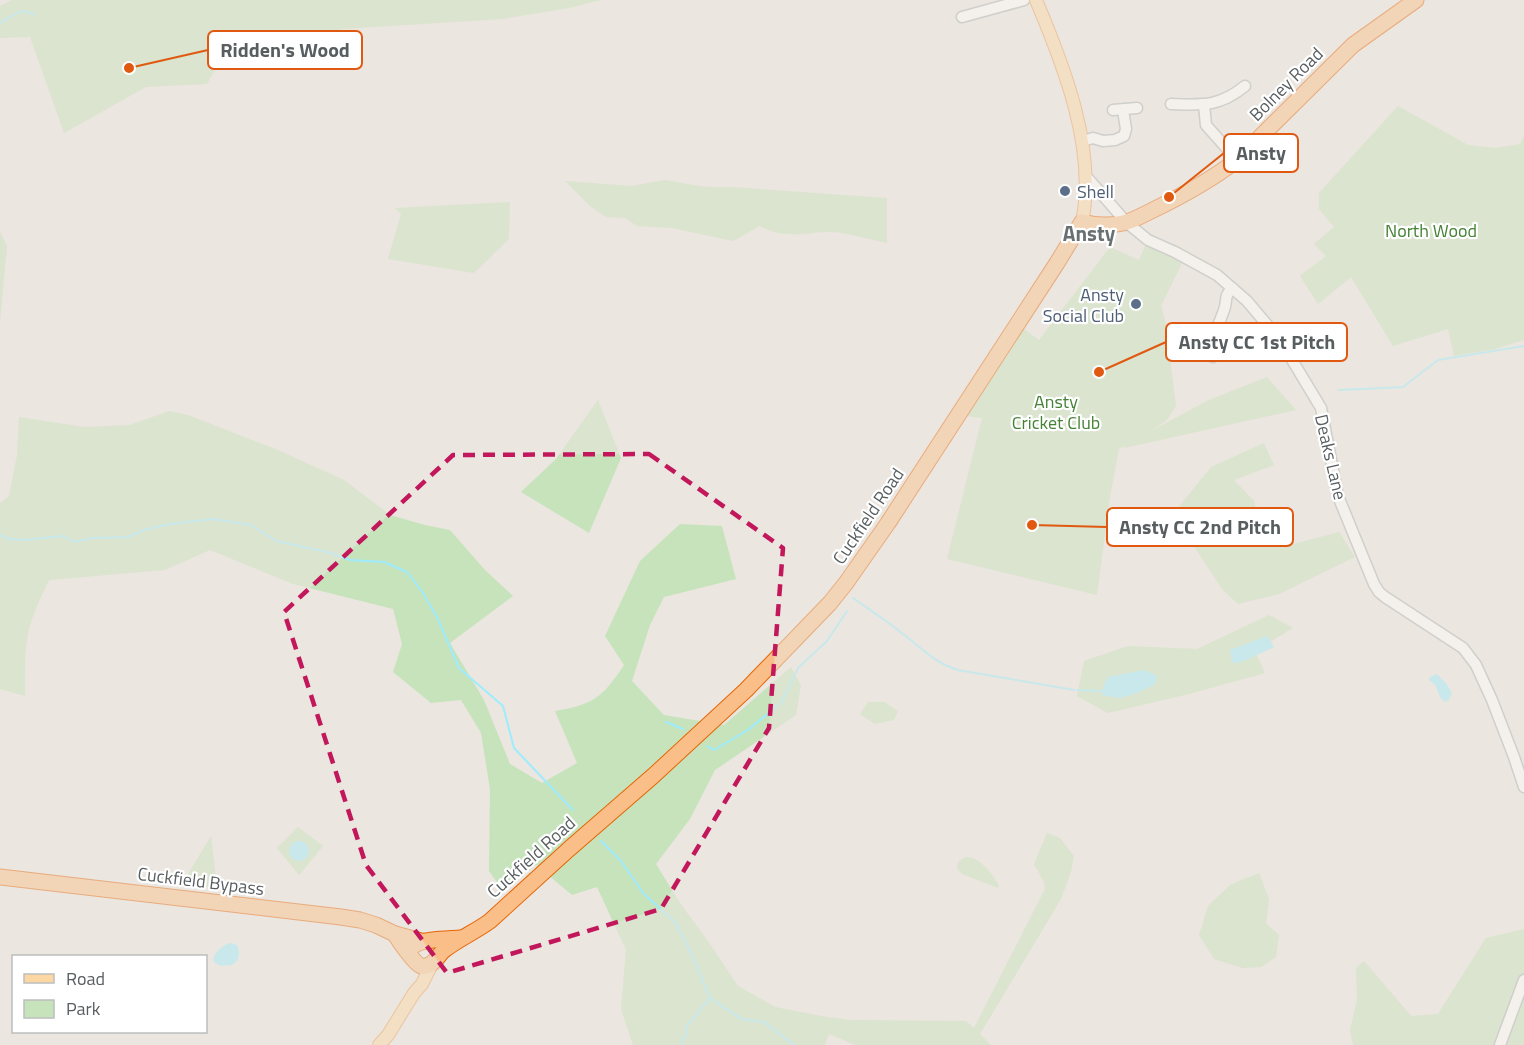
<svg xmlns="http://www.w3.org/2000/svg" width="1524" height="1045" viewBox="0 0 1524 1045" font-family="'Titillium Web',sans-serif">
<rect width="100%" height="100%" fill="#ebe6df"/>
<g fill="#c6e3bc">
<polygon points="12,0 601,0 569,8 502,19 343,29 259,47 225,52 207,84 146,87 64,133 30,37 0,38 0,6"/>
<polygon points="1398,106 1468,145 1496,148 1520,144 1524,136 1524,340 1495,349 1454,356 1448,329 1393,346 1351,277 1318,304 1300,276 1326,256 1314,244 1334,227 1319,209 1319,193"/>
<path d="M665,180c22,4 44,9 67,7l155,11v45c-16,-3 -41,-11 -57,-11 -26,0 -45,8 -70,-6l-27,15 -61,-13 -35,-2 -12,-8 -19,-1 -16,-11 -25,-25 66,5z"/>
<polygon points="510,202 509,239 474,273 388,259 401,214 395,208"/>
<polygon points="0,232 7,246 0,322"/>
<polygon points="1148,240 1185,257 1161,306 1165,320 1176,406 1167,420 1151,431 1209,400 1267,377 1296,410 1124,448 1125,446 1119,449 1110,497 1097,595 947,559 982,418 958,415 1017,324 1039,340 1110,247 1139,260"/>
<polygon points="598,400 621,458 589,533 521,492 556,459"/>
<path d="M169,411l19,4 90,35 66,30 46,35 35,10 25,5 35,40 28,26 -63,47 34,57 26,64 32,19 35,-20 -22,-52c38,-6 48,-14 69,-46l-19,-29 35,-75 40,-37 42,2 14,53 -72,18 -14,28 -18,56 32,34 60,10 67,-58 10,18 -5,30 -81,55 -25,49 -34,45 24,39 30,41 28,42 37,21 52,10 25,3 114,1 8,7 71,-139 -1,-7 -10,-18 13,-31 13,5 14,18 -3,16 -10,27 -81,135 11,11h-136l-26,-11 -4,11h-192l-12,-36 5,-59 -29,-63 -25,8 -36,-30 -33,26 -14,-20 1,-82 -9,-56 -20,-33 -30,3 -38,-31 9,-28 -9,-35 -100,-25 -83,-34 -45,20 -116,10c-8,17 -17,35 -21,54 -4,20 -3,41 -3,62l-25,-7v-186l9,-7 8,-41 2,-38 65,10 46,-2z"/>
<polygon points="1264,443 1274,465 1234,480 1254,501 1262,540 1286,546 1339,532 1355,557 1279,594 1238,604 1222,589 1173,514 1211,467"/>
<polygon points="1269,615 1293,628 1255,651 1265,673 1189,694 1108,713 1077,696 1084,661 1128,646 1197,649"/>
<polygon points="868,702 884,702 898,711 894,720 875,724 860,714"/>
<polygon points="298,827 323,846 299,875 277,848"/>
<polygon points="211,836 217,888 182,884"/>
<path d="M965,857c15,-1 26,16 34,28l-1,3 -36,-14 -5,-6 1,-6z"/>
<polygon points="1259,873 1269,899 1266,923 1279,935 1276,957 1261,967 1243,968 1214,959 1199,935 1208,906 1230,885"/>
<polygon points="1524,929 1524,1045 1353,1045 1350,1030 1357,1000 1356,968 1364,961 1411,1016 1438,1014 1486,938"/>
</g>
<g fill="#9eecfd">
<polygon points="1267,636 1274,647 1242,662 1232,663 1230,650"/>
<polygon points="1143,670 1156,675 1157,680 1154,685 1137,693 1120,698 1102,695 1103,687 1108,677"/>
<path d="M1437,674l9,9 6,10 -4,8 -3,1c-7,-4 -6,-11 -10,-17 -2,-2 -4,-3 -6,-5l1,-3z"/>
<circle cx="299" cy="851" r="10"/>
<path d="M230,943l7,2c3,8 3,16 -5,20 -4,0 -12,2 -15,-1 -11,-6 7,-20 13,-21z"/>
</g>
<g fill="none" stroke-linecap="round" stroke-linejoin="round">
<g stroke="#9eecfd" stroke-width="2">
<polyline points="0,23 21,11 35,14"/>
<polyline points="1339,390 1403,387 1438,360 1524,346"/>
<polyline points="0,535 8,539 23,540 64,536 74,542 92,538 128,537 144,530 170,524 213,519 251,525 276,541 331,553 350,560 384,562 407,572 423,593 437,617 459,668 503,706 514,748 573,810"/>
<path d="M853,598c17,12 34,23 50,36 20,15 30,28 55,36l116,20 -7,-1"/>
<polyline points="1077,690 1102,691"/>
<polyline points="666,722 683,729"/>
<polyline points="707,746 714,750 748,730 781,703 798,668 827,641 847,611"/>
<polyline points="601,841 620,860 644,894 676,923 691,953 710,998 742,1019 764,1022 794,1045"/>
<polyline points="684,1045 681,1041 686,1035 686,1027 710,998"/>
</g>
<defs>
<g id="minor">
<polyline points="962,17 1024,0"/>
<path d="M1171,104c32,1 48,3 74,-18"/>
<polyline points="1204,105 1206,125 1237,160"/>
<polyline points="1113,110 1137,108"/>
<polyline points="1082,141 1093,138 1103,141 1115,140 1124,136 1126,129 1123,110"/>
<polyline points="1085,175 1126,222 1148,240 1175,252 1217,275 1247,301 1280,340 1321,408 1338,496 1374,584 1379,592 1385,597 1463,648 1476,665 1492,700 1514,757 1524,787"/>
<path d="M1213,357l-7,-12c8,-10 14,-23 18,-35 4,-11 -1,-12 8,-22"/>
<polyline points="1500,1045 1524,980"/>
</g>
<g id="major">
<path d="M1036,0c28,66 61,150 46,222"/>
<polyline points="379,1045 388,1035 414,993 422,984 432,964"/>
</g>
<g id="highway">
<polyline points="0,877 341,917 360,920 376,925 395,934 421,941"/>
<path d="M395,934c4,7 20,30 26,32 11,2 16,-9 22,-15 15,-12 32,-19 47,-30l79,-72 84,-73 93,-86 84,-87 16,-20 42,-60 169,-260 25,-41c14,4 27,4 41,1 9,-2 18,-7 26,-11 31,-15 61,-31 88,-52l116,-115 63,-45"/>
<path d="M415,945c8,-6 34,-6 46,-7"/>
</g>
</defs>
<use href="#minor" stroke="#adb3b5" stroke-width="13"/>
<use href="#major" stroke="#ed9b57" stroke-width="14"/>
<use href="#highway" stroke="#e56506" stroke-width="17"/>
<use href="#minor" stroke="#fff" stroke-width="10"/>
<use href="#major" stroke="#fdd7a3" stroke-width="12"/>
<use href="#highway" stroke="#fabf88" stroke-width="15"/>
</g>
<path d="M0 0H1524V1045H0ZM649,454l134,94 -14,180 -108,181 -214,64 -81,-108 -82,-253 169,-157z" fill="#ebe6df" fill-opacity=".55" fill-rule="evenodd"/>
<path fill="none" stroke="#c2185b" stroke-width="4.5" stroke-dasharray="12 8" stroke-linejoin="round" d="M649,454l134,94 -14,180 -108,181 -214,64 -81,-108 -82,-253 169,-157z"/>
<g fill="#5c6f8a" stroke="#fff" stroke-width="2">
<circle cx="1065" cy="191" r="6"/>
<circle cx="1136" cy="304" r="6"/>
</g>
<g text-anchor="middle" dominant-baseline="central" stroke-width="4.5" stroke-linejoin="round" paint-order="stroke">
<g font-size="18" fill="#585e60" stroke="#fff">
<text transform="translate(1286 84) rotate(-45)">Bolney Road</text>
<text transform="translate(1331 457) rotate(77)">Deaks Lane</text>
<text transform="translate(868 516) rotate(-56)">Cuckfield Road</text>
<text transform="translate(531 857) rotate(-42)">Cuckfield Road</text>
<text transform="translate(201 881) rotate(7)">Cuckfield Bypass</text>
</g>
<g font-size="18" fill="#4e5e75" stroke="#fff" text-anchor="start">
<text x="1077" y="191">Shell</text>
<text x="1124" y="294" text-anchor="end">Ansty<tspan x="1124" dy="21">Social Club</tspan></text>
</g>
<g font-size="18" fill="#468236" stroke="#fff">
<text x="1431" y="230">North Wood</text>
<text x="1056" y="401">Ansty<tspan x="1056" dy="21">Cricket Club</tspan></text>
</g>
<g font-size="21" font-weight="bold" fill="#697072" stroke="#fff">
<text x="1089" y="233">Ansty</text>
</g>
</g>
<path fill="none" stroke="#e15910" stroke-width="2" d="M129 68L208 50M1169 197L1224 153M1099 372L1166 342M1032 525L1107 527"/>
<g fill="#e15910" stroke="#fff" stroke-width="2">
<circle cx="129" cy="68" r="6"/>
<circle cx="1169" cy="197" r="6"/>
<circle cx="1099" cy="372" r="6"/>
<circle cx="1032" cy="525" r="6"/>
</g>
<g fill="#fff" stroke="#e15910" stroke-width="2">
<rect x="208" y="31" width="154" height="38" rx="6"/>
<rect x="1224" y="134" width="74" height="38" rx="6"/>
<rect x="1166" y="323" width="181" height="38" rx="6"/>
<rect x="1107" y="508" width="186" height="38" rx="6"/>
</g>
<g font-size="20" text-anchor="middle" font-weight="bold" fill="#585e60">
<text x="285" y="57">Ridden's Wood</text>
<text x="1261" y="160">Ansty</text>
<text x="1257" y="349">Ansty CC 1st Pitch</text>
<text x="1200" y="534">Ansty CC 2nd Pitch</text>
</g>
<rect x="12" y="955" width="195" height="78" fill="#ffffff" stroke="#bcbfbf" stroke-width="1.5"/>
<rect x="24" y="974" width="30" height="9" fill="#fdd7a3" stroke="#bcbfbf" stroke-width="1.5"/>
<text x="66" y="985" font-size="18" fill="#585e60">Road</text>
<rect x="24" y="1000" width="30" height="18" fill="#c6e3bc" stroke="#bcbfbf" stroke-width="1.5"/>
<text x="66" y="1015" font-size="18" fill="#585e60">Park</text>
</svg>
